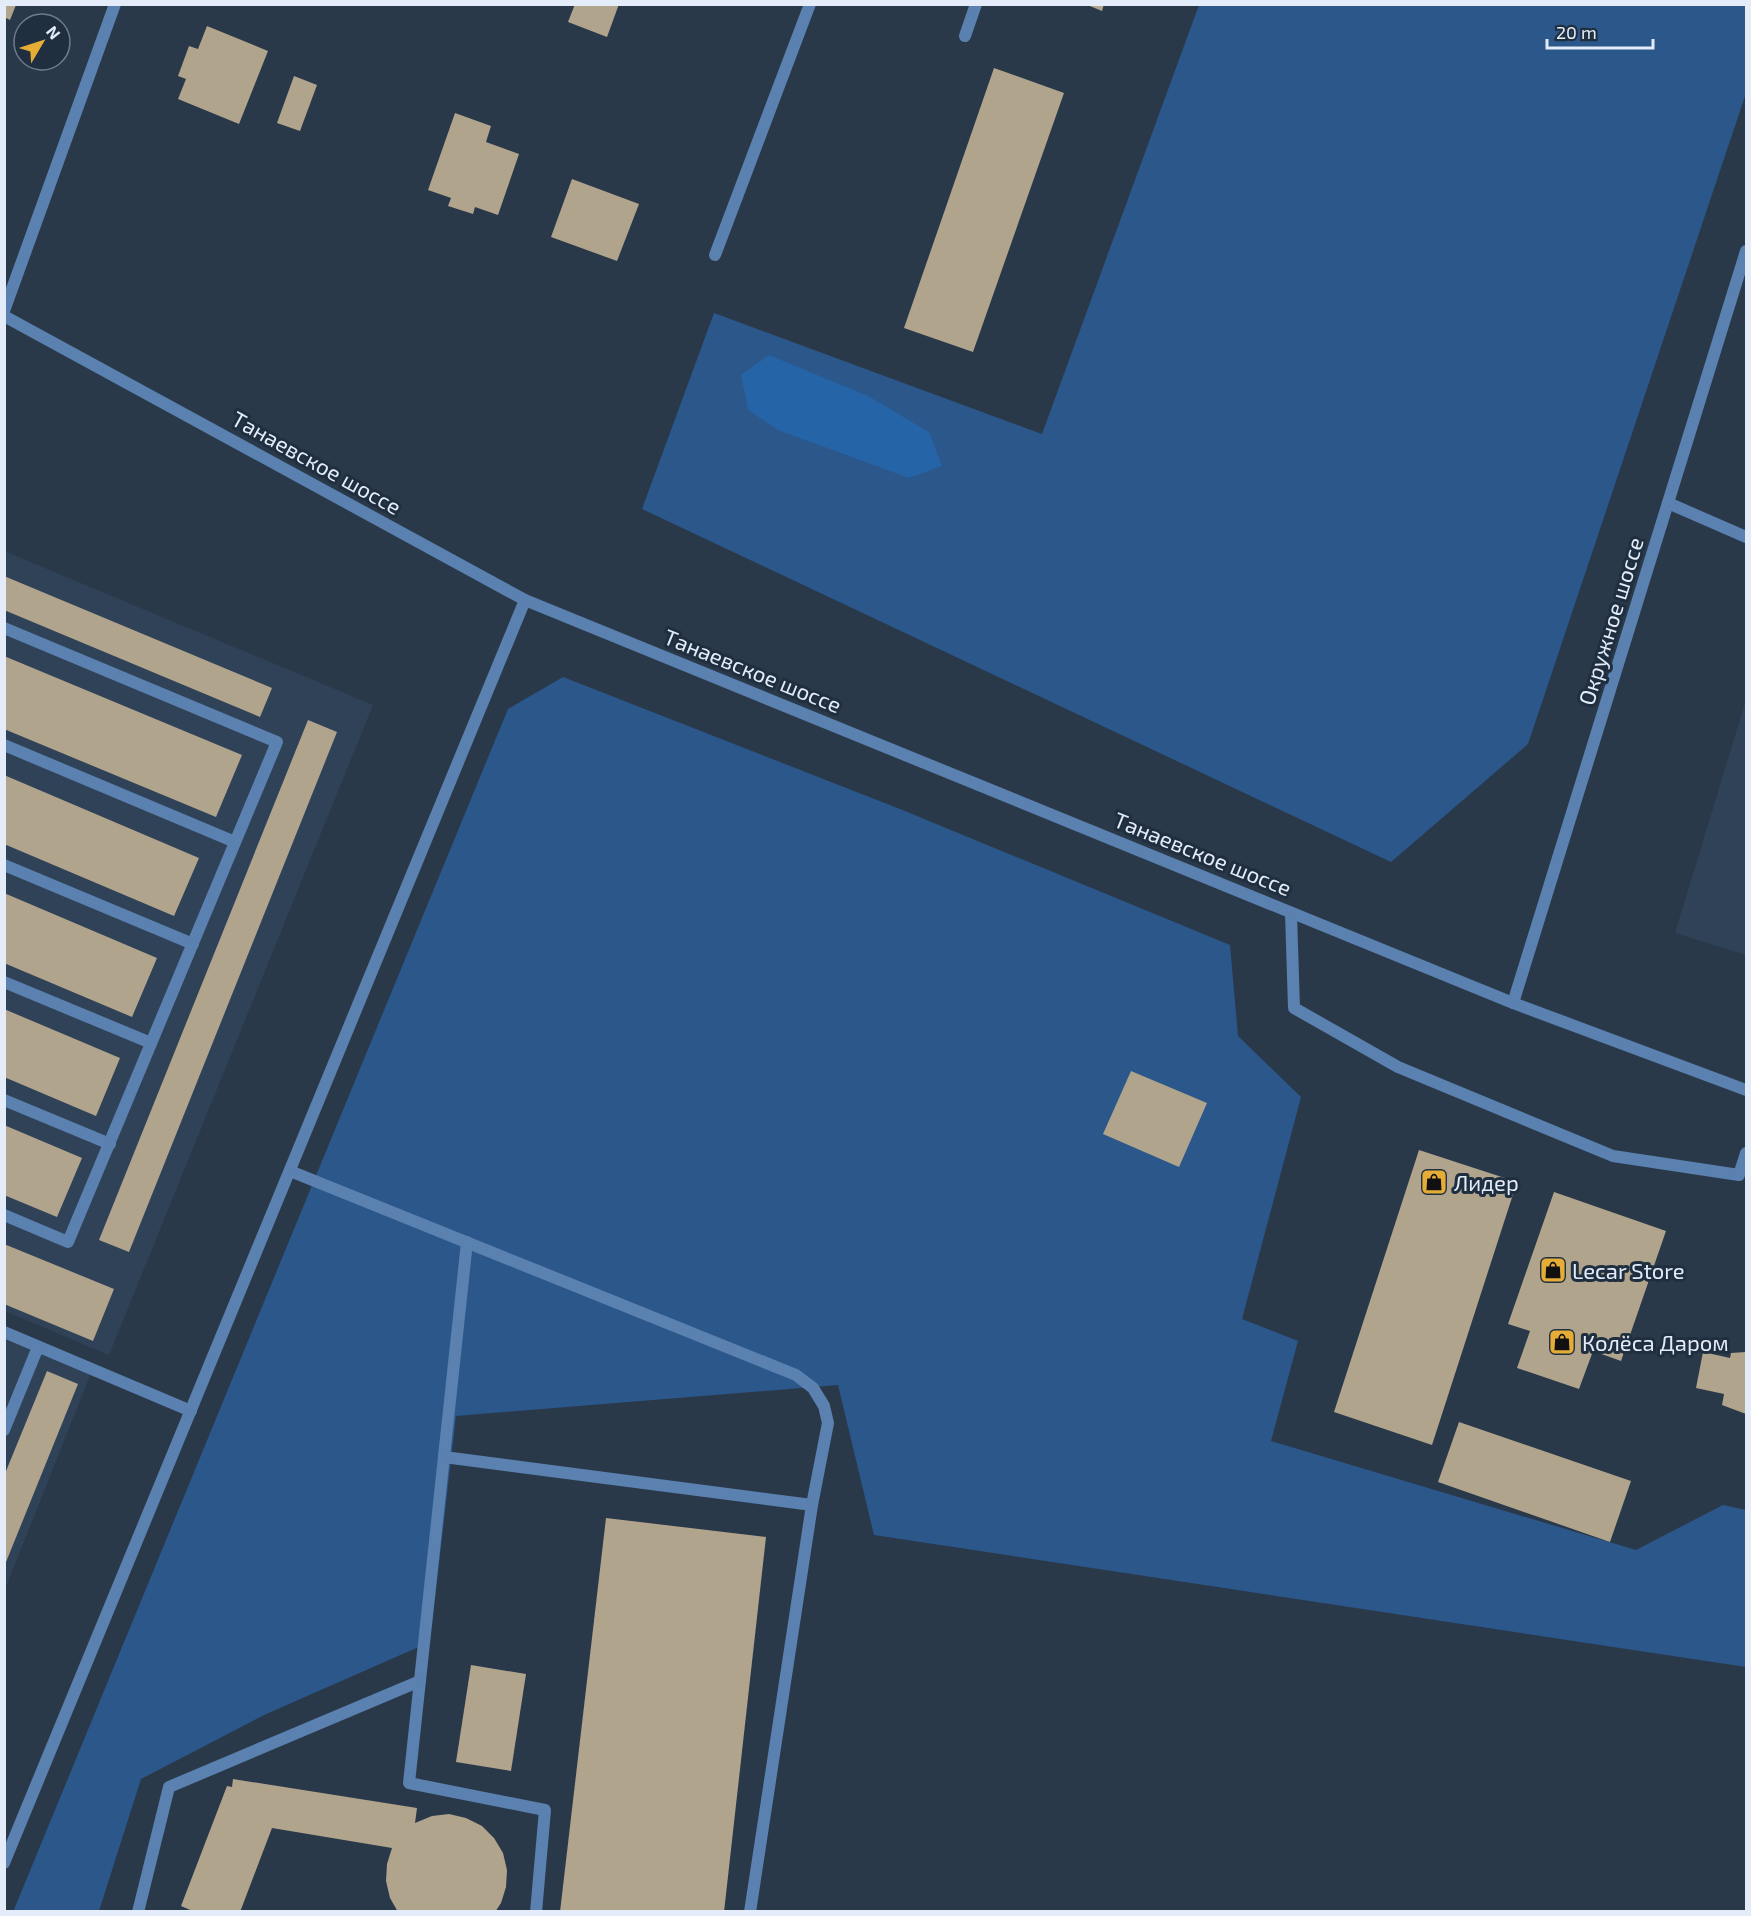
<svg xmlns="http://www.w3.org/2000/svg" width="1751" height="1916" viewBox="0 0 1751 1916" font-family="'Exo 2',sans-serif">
<rect width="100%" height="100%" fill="#2a394a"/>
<g fill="#304258">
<polygon points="4,551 373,705 109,1355 5,1311"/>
<polygon points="1746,700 1746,955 1675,933"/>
<polygon points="5,1338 91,1373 5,1589"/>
</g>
<g fill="#2b578a">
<polygon points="1199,5 1746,5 1746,93 1528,744 1391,862 642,509 714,313 1042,434"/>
<polygon points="563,677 900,809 1230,945 1238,1036 1301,1097 1242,1319 1298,1341 1271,1441 1636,1550 1723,1505 1746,1510 1746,1667 874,1535 838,1385 456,1416 430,1642 264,1715 141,1779 99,1911 13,1912 508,709"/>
</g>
<polygon fill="#2664a8" points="769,355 868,396 929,432 942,466 909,478 778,430 748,410 741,375"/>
<g fill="#b1a48c">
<polygon points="575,4 619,4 607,37 568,22"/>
<polygon points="1085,4 1104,4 1102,11"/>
<polygon points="4,5 16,5 10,20 4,17"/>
<polygon points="207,26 268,51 239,124 178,99 186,79 178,76 189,46 198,49"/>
<polygon points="994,68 1064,93 973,352 904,328"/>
<polygon points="294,76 317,85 300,131 277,123"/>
<polygon points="455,113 491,126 486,142 519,154 498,215 475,207 473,214 448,206 451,198 428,190"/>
<polygon points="572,179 639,204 617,261 551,237"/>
<polygon points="4,576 272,688 260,717 4,610"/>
<polygon points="4,656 242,755 216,817 4,729"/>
<polygon points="308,720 337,732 129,1252 99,1240"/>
<polygon points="4,775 199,858 174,916 4,844"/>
<polygon points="4,893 157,958 132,1017 4,963"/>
<polygon points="4,1009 120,1058 96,1116 4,1077"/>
<polygon points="1131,1071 1207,1103 1179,1167 1103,1134"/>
<polygon points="4,1125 82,1158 57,1217 4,1195"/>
<polygon points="1419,1150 1517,1182 1432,1445 1334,1412"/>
<polygon points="1554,1192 1666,1231 1621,1361 1593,1351 1579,1389 1517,1368 1530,1331 1508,1324"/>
<polygon points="4,1244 114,1289 93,1341 4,1304"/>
<polygon points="1703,1352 1730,1358 1731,1353 1746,1352 1746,1414 1722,1405 1724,1394 1696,1388"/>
<polygon points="47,1371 78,1384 4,1567 4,1476"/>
<polygon points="1459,1422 1631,1481 1610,1542 1438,1482"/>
<polygon points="606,1518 766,1537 724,1912 560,1912"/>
<polygon points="471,1665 526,1674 511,1771 456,1762"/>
<polygon points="233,1779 417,1808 415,1823 432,1816 449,1814 466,1818 482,1826 494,1838 503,1853 507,1870 506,1887 501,1903 495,1912 398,1912 390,1898 386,1881 387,1864 392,1848 272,1828 240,1912 195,1912 181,1906 227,1786 232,1787"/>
</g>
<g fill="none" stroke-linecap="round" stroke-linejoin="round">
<g stroke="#5a81af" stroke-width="12">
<polyline points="965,36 976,4"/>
<polyline points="4,628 277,742 68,1242 4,1215"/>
<polyline points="4,745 235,842"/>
<polyline points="4,865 193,944"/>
<polyline points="1291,913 1294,1008 1398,1067 1613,1156 1739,1175 1746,1153"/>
<polyline points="4,982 151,1043"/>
<polyline points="4,1100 110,1144"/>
<polyline points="290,1171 796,1375 813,1388 824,1406 828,1423 812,1505 750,1912"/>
<polyline points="467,1242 409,1783 545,1810 536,1912"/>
<polyline points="4,1332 191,1411"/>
<polyline points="4,1430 38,1347"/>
<polyline points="444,1457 812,1505"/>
<polyline points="138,1912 169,1787 420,1681"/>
</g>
<g stroke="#5a81af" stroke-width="12">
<polyline points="715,255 810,4"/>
<polyline points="4,311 115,4"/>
<polyline points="1668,503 1746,537"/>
<polyline points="4,1863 525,600"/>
</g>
<g stroke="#5a81af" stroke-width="12">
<polyline points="4,316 525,600 1513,1003 1746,1090"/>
<polyline points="1513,1003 1746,251"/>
</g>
</g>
<defs>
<symbol id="shop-square" viewBox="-11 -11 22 22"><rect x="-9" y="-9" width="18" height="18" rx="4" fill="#e5ad36" stroke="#202f40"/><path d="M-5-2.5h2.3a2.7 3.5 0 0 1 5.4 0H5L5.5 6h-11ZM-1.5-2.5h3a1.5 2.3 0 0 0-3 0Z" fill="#111"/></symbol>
</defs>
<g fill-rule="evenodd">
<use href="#shop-square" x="1419" y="1167" width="30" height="30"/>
<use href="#shop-square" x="1538" y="1255" width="30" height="30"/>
<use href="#shop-square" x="1547" y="1327" width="30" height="30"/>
</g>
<g text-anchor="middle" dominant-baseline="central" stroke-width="6" stroke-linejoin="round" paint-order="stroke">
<g font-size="22" fill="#e3ecf8" stroke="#202f40">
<text transform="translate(317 462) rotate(29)">Танаевское шоссе</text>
<text transform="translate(1610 621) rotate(-73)">Окружное шоссе</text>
<text transform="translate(753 670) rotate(22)">Танаевское шоссе</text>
<text transform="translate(1203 853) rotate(22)">Танаевское шоссе</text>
</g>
<g font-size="22" fill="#e3ecf8" stroke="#202f40" text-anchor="start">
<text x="1454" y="1182">Лидер</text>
<text x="1572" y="1270">Lecar Store</text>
<text x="1582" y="1342">Колёса Даром</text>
</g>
</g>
<rect width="1751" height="1916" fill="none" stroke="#e3ecf8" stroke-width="12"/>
<g transform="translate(42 42) rotate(51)"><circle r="28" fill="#202f40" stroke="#6e7b8a" stroke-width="1.5"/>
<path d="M0-4.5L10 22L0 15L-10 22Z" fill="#e5ad36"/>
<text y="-9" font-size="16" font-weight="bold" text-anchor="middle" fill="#e3ecf8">N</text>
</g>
<path d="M1547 39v9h106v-9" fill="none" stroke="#e3ecf8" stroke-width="3"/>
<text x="1556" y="39" font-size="18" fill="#e3ecf8" stroke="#202f40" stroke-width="4.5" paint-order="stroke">20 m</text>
</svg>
